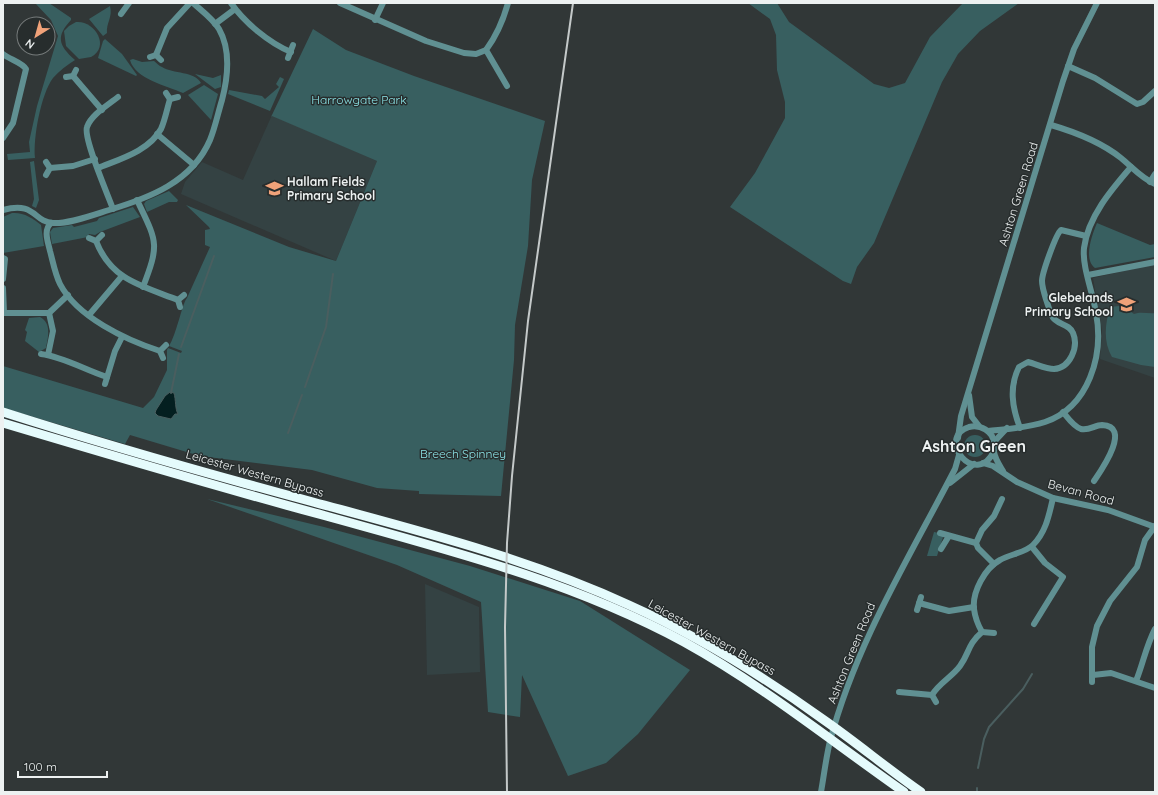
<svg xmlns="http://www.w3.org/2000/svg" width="1158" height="795" viewBox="0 0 1158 795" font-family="Quicksand,sans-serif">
<rect width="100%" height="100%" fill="#313737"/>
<g fill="#344243">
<polygon points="272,115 377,161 336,261 181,194 185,182 202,162 243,180"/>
<polygon points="1155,264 1155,378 1100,359 1102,330 1093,278"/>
<polygon points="425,584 479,607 480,672 427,675"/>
</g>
<g fill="#385f60">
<path d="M35,3h14l22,15v2c-15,16 -13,25 4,40 -8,5 -16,11 -22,18 -12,16 -20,60 -18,80l-27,2 -1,-6 23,-2 -1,-10 8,-36 21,-70 -7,-16z"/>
<polygon points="748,3 777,3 789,22 874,84 889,88 905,83 930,37 963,3 1019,3 980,31 958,54 942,82 874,243 857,267 851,284 843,281 730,207 755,173 785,118 785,102 777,70 776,35 770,19"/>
<path d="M110,6c3,11 -4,17 -3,27l-4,3 -14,-17z"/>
<path d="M76,22c18,-2 35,24 15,35l-12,2 -13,-13 -2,-15 5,-5z"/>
<path d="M313,29l33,21 68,26 131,45 -13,59 -4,66 -13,79 -1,35 -13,136 -82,-2v-3l-42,-3 -65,-18 -112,-14 -70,-21 -5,9 -122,-36v-42l140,42 11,-11 13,-27v-20l1,-2 13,5 1,-2 -13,-5c7,-10 14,-45 18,-48l23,-51 -5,-2v-15l5,-1 -1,-2 -23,-22 103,42 47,14 41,-100 -105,-45 -1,1z"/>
<polygon points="105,39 122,54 137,75 136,76 98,58 103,41"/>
<path d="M133,59l9,3 12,-1c3,2 5,5 8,6 11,7 33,4 39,16l-18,10c-16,-7 -48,-14 -53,-33z"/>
<polygon points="195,74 213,78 221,75 221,87 215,89"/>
<polygon points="280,77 284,79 270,111 228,94 229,90 262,96 265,99 279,87 276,84"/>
<polygon points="204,85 218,94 211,120 188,95"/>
<polygon points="34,161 39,200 36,208 32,206 34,199 30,162"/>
<polygon points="169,191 178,200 177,202 169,202 147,212 144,204 146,201"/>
<polygon points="133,207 140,217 100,232 95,235 89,234 88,237 52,244 50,232 53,228 72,225 74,227 97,221 99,218"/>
<path d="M12,213c11,-1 21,5 29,12l3,21 -41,7v-36z"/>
<path d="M1097,223l53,22 5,-1v13l-60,11c-12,-9 -3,-33 2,-45z"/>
<path d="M1128,305l-1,4 7,5c7,-3 14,0 21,-1v54l-14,-2 -29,-8c-9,-15 -7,-33 -2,-50z"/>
<path d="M40,317c12,6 8,21 6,31l-7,4 -14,-11 2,-9 -2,-2 4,-12z"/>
<circle cx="975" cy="446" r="11"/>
<polygon points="207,499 324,527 470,566 580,601 690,670 638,734 606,763 568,776 522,675 520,717 488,712 481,602 397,565"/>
<polygon points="934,532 944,534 937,556 927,556"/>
</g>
<path fill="#041f20" stroke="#4a5e5f" d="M170,392l4,1c2,7 1,16 4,21h-3l-4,5 -13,-3 -3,-3 1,-3 9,-14z"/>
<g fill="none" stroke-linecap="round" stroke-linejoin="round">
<g stroke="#4a5e5f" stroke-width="2">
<polyline points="181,347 214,256"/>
<polyline points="305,387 326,327 333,274"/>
<polyline points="171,393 179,354"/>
<polyline points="288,433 302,395"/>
<polyline points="978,768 984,739 989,727 1023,689 1032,674"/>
<polyline points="977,792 977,788"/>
</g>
<g stroke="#609092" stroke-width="6">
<path d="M231,3c13,19 38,40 60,49"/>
<polyline points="340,3 426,41 464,53 476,54 486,50"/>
<polyline points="121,14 129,3"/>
<polyline points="375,20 383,3"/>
<polyline points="215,24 235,9"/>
<path d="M3,54c6,5 20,9 23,15l-13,54 -10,15"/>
<polyline points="156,55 167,28 190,3"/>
<polyline points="150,57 156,55 161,60"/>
<polyline points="288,58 293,45"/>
<polyline points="1068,66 1095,78 1137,104 1143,102 1155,91"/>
<polyline points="73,76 102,110"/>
<polyline points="66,77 73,76 76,70"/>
<path d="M507,86l-21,-36c11,-15 17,-29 22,-47"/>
<polyline points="166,93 170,99 178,97"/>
<path d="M1051,125c24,7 50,17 70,33 11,9 20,20 34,26"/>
<polyline points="157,134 194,165"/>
<polyline points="46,162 50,168 46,175"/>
<polyline points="50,168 73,166 95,159"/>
<path d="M98,168c22,-9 51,-17 63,-39 4,-9 6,-20 9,-30"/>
<polyline points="1150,182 1155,174"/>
<path d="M137,200c20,42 23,43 6,87"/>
<path d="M113,209c-5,-14 -30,-71 -26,-82 4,-12 21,-22 31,-30"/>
<path d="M3,210c33,-9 30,12 50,13 16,1 40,-8 56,-13 40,-12 83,-28 101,-70 5,-12 8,-27 12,-40 6,-23 9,-50 -3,-71 -6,-10 -17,-18 -26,-26"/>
<path d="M51,223c-8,7 -3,19 -1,28 3,11 5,23 10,33 17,33 66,56 100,67"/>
<polyline points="89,238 96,241 102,235"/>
<path d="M96,241c15,39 46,45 82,59"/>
<polyline points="3,258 5,259 3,279"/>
<polyline points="1088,275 1155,262"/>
<polyline points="3,288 4,313"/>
<polyline points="180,307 178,300 184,295"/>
<polyline points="3,313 49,313 68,295"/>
<polyline points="89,315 122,276"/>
<path d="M41,354c23,3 44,16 66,23"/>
<polyline points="48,355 53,331 49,313"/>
<polyline points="163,358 160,351 166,345"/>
<polyline points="105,384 115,351 122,337"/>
<polyline points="969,395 972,417 979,426"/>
<path d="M1063,412c5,6 10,14 18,17 8,2 14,-4 21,-4 31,1 -2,47 -8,56"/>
<path d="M1020,428c-8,-21 -11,-41 -1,-61l9,-5c8,2 18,7 26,7 16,-1 25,-22 19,-36 -4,-10 -17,-8 -21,-17 -3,-7 -10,-27 -10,-35 0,-8 14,-47 19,-51l25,6"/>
<path d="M988,431c19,-2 39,-3 57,-9 44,-15 59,-67 51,-109 -3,-20 -14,-46 -12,-65 4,-31 27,-58 47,-81"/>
<polyline points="958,438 961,416 1063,81 1074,49 1097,3"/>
<polyline points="994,442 1007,428"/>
<path d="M994,451c-18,38 -59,-13 -25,-24 11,-3 24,4 25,16 1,3 -1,6 0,9 1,7 6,14 9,19"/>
<polyline points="983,463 993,466 1017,482 1053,498 1108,510 1155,527"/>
<polyline points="950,483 974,464"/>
<polyline points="940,533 976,543"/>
<polyline points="1032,547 1045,563 1063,577 1034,624"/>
<polyline points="941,549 949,536"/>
<polyline points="994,564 978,548 976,543 982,530 994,516 1002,499"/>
<polyline points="919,603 949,611 974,607"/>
<polyline points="917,610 921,597"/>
<polyline points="982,632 994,633"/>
<polyline points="1093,675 1111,673 1155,688"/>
<path d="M1136,681c7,-17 10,-35 19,-52"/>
<polyline points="1092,682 1092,647 1097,626 1110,601 1137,567 1145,540 1155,526"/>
<polyline points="899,692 932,695"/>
<path d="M936,702l-4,-7c7,-12 20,-18 28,-29 10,-14 7,-21 22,-34 -4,-7 -7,-15 -8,-23 -2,-17 11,-41 26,-49 10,-6 25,-7 33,-15 13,-13 16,-30 20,-47"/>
<path d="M821,792c3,-17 5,-34 9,-51 26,-98 79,-183 125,-272l4,-14"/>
</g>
<g stroke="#e5fbfc" stroke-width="9">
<path d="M3,412c103,33 206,62 310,90 107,29 214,56 316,103 69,31 134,71 195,115 33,23 64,49 97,72"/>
<path d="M3,423c107,32 215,64 323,93 122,34 245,65 358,126 78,43 147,99 220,150"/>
</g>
<polyline stroke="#c4c9c9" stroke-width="2" points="507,792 505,627 507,543 512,476 528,321 573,3"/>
</g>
<defs>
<symbol id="school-bare" viewBox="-9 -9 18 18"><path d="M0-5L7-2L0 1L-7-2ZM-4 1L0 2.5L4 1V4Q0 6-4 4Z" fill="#f0a279" stroke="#272d2d" stroke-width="2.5" paint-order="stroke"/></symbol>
</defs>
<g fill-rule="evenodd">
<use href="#school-bare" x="262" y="176" width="25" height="25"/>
<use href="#school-bare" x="1114" y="292" width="25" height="25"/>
</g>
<g text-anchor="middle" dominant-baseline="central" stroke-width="3" stroke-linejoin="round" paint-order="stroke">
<g font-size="12" fill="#8ce5e8" stroke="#272d2d">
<text x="359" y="99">Harrowgate Park</text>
<text x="463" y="453">Breech Spinney</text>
</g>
<g font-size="12" font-weight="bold" fill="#edf1f1" stroke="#272d2d" text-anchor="start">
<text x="287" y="181">Hallam Fields<tspan x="287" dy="14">Primary School</tspan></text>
<text x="1113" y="297" text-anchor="end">Glebelands<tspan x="1113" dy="14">Primary School</tspan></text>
</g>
<g font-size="12" fill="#edf1f1" stroke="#272d2d">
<text transform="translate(1018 194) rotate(-73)">Ashton Green Road</text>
<text transform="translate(255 473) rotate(16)">Leicester Western Bypass</text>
<text transform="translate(1081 492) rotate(15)">Bevan Road</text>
<text transform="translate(712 637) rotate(29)">Leicester Western Bypass</text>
<text transform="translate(851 653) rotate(-68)">Ashton Green Road</text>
</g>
<g font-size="16" font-weight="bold" fill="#edf1f1" stroke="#272d2d">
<text x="974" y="446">Ashton Green</text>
</g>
</g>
<rect width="1158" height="795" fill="none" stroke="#edf1f1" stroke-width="8"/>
<g transform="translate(36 36) rotate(217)"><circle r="19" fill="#272d2d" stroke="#767b7b"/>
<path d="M0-3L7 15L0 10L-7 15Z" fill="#f0a279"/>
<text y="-6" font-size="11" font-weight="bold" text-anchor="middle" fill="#edf1f1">N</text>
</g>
<path d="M18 771v6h89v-6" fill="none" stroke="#edf1f1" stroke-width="2"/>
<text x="24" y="771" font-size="12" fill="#edf1f1" stroke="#272d2d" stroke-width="3" paint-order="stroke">100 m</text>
</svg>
